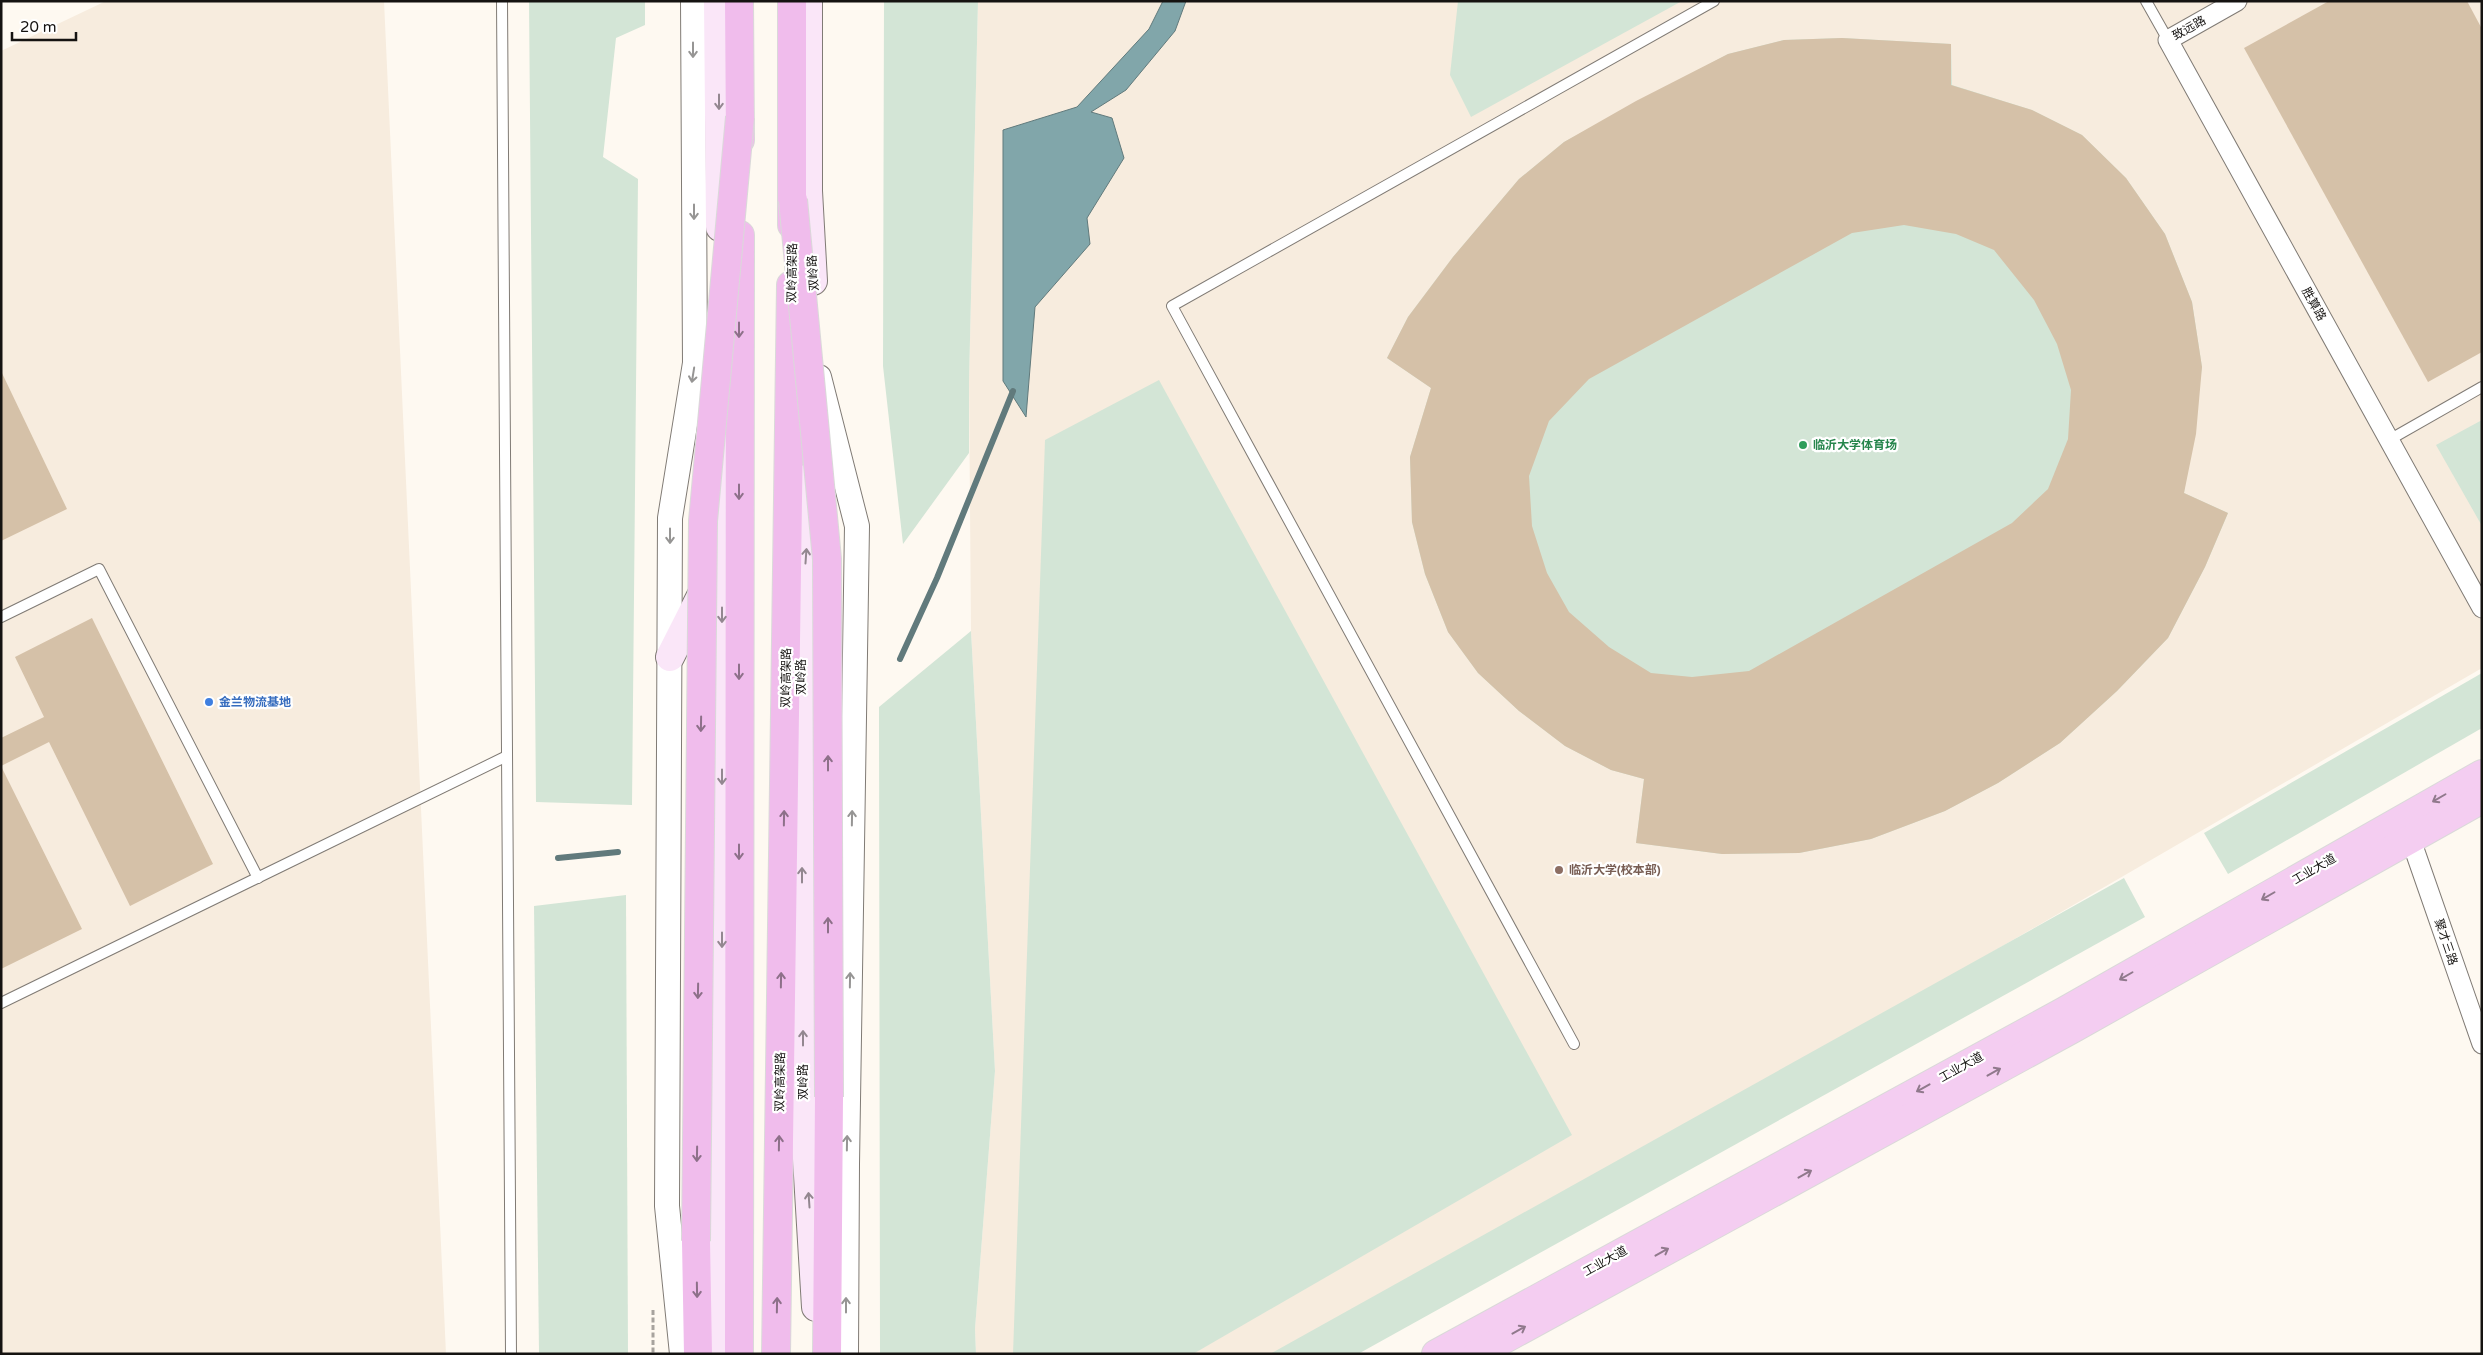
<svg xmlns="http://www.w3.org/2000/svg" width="2483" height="1355" viewBox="0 0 2483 1355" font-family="'Varela Round','Noto Sans SC',sans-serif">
<rect width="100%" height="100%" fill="#fef9f1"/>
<g fill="#f7ecde">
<polygon points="106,1 384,1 446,1354 1,1354 1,51"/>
<polygon points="978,1 2482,1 2482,668 1423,1282 1294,1354 976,1354 975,1329 995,1071 971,631 969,382"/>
</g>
<g fill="#d3e5d6">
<polygon points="529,1 645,1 645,25 616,38 603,157 638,179 632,805 536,802"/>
<polygon points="884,1 978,1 969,382 969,453 903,544 883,366"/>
<polygon points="1458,1 1682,1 1471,117 1450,75"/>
<polygon points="1842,38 1951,44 1952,85 2032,110 2082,135 2126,178 2165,234 2192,302 2202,367 2184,493 2228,513 2205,567 2168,638 2117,691 2060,743 1998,783 1945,811 1871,839 1799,853 1722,854 1636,843 1644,779 1611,770 1565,746 1519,711 1478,673 1448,632 1425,574 1412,522 1410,457 1431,388 1387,358 1408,317 1453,257 1519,179 1564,142 1728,54 1784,40"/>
<polygon points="1159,380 1572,1135 1193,1354 1013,1354 1045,440"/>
<polygon points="2482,420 2482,526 2436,445"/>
<polygon points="971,631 995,1071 975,1329 976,1354 880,1354 879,707"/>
<polygon points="2482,673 2482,728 2228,874 2204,833"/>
<polygon points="2124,878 2145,917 1358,1354 1270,1354"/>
<polygon points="626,895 628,1354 539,1354 534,906"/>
</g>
<polygon fill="#81a6aa" stroke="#617a7c" points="1163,1 1186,1 1175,31 1126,90 1091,112 1112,118 1124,158 1087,218 1090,244 1035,307 1026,417 1003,381 1003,130 1077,107 1149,29"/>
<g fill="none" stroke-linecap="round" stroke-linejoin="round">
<g stroke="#617a7c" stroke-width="6">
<polyline points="900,659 937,578 1013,391"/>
<polyline points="558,858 618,852"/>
</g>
</g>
<g fill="#d5c1a8" fill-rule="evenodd">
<polygon points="2329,1 2467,1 2482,29 2482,352 2428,382 2244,48"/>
<path d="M1842,38l109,6v41l81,25 50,25 44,43 39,56 27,68 10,65 -6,67 -12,59 44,20 -23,54 -37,71 -51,53 -57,52 -62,40 -53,28 -74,28 -72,14 -77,1 -86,-11 8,-64 -33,-9 -46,-24 -46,-35 -41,-38 -30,-41 -23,-58 -13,-52 -2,-65 21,-69 -44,-30 21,-41 45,-60 66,-78 45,-37 72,-41 92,-47 56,-14zM1904,225l52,9 38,16 40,50 23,44 14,46 -3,49 -20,50 -36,34 -263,148 -57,6 -41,-4 -42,-26 -40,-35 -22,-39 -15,-47 -3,-50 20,-55 40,-42 263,-146z"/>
<polygon points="1,371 67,509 1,541"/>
<polygon points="92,618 213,864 130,906 49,742 1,766 82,929 1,969 1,738 44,717 15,657"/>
</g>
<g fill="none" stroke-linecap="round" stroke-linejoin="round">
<defs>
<g id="service">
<polyline points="502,1 511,1354"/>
<polyline points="2146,1 2168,40"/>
<polyline points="2389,440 2482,387"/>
<polyline points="1,617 99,569 258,878"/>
<polyline points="1,1003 507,756"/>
<polyline points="1574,1044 1172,306 1714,1"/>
</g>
<g id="minor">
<polyline points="2237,1 2168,40 2482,608"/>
<polyline points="2411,840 2482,1044"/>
</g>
<g id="tertiary">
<polyline points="819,377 857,526 847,1164 846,1354"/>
<polyline points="682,1354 667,1206 670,518 695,363 693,1"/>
</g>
<g id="secondary">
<polyline points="718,1 720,227"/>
<polyline points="808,1 808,191 813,281"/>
<polyline points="812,476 801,619 804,1109 816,1307"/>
<polyline points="670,657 705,588"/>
<polyline points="715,1354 722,1251 721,435"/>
</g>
<g id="primary">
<polyline points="1436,1354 2063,1012 2482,774"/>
<polyline points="1477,1354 2072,1029 2482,799"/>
</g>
<g id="trunk">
<polyline points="739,1 740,140"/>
<polyline points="792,1 792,225"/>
<polyline points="696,1241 698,1354"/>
<polyline points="739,1354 740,235"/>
<polyline points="776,1354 791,285"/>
<polyline points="827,1354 829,1097"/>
</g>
</defs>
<use href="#service" stroke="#807b75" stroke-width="12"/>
<use href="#minor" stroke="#807b75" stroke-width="21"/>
<use href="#tertiary" stroke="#807b75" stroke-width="26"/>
<use href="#secondary" stroke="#807b75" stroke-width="30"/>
<use href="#primary" stroke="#dad9d9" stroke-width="30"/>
<use href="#trunk" stroke="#dad9d9" stroke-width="30"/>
<polyline stroke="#a7a39e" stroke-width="3" stroke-dasharray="5 2.5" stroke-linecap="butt" points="653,1310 653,1354"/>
<use href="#service" stroke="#fff" stroke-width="10"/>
<use href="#minor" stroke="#fff" stroke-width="19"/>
<use href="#tertiary" stroke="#fff" stroke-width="24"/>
<use href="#secondary" stroke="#fae6f8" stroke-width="28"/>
<use href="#primary" stroke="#f4cdf1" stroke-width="28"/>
<use href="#trunk" stroke="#f0bcec" stroke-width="28"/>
<defs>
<g id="trunk-bridge">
<polyline points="793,200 827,559 829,1097"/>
<polyline points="696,1241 703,521 740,117"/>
</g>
</defs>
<use href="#trunk-bridge" stroke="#dad9d9" stroke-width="30" stroke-linecap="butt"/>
<use href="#trunk-bridge" stroke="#f0bcec" stroke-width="28"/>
</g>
<defs><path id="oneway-shaft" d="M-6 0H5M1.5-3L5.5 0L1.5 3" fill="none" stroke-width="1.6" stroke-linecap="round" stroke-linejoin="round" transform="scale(1.25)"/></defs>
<g stroke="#969594">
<use href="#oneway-shaft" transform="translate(693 50) rotate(90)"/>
<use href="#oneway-shaft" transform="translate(694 212) rotate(90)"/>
<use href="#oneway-shaft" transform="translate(693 375) rotate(99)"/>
<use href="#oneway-shaft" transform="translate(670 536) rotate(90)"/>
<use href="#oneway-shaft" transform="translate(852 818) rotate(-89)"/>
<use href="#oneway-shaft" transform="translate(850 980) rotate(-89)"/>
<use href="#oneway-shaft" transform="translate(847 1143) rotate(-89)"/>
<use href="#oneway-shaft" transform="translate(846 1305) rotate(-90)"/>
</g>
<g stroke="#938790">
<use href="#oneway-shaft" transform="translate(719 102) rotate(90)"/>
<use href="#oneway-shaft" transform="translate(806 556) rotate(-86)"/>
<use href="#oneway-shaft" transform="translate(722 615) rotate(90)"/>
<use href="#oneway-shaft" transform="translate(722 777) rotate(90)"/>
<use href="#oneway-shaft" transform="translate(802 875) rotate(-90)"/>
<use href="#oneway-shaft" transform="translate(722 940) rotate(90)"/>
<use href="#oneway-shaft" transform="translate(803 1038) rotate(-90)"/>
<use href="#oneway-shaft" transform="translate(809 1200) rotate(-94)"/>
</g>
<g stroke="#8d7089">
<use href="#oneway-shaft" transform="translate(739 330) rotate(90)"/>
<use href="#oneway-shaft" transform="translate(739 492) rotate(90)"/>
<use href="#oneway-shaft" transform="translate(739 672) rotate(90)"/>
<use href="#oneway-shaft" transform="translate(701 724) rotate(91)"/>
<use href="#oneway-shaft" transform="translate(828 763) rotate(-90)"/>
<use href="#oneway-shaft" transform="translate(784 818) rotate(-89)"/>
<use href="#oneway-shaft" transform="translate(739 852) rotate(90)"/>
<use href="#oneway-shaft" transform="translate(828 925) rotate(-90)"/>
<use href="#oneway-shaft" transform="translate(781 980) rotate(-89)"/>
<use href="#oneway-shaft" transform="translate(698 991) rotate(91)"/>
<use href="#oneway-shaft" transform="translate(779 1143) rotate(-89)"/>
<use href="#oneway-shaft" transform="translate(697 1154) rotate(91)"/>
<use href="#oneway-shaft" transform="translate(697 1290) rotate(89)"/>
<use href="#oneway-shaft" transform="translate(777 1305) rotate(-89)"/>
</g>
<g stroke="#90798c">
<use href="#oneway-shaft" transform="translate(2439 798) rotate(150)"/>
<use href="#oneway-shaft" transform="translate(2268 896) rotate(150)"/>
<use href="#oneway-shaft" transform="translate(2126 976) rotate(150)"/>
<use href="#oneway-shaft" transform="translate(1994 1072) rotate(-29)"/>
<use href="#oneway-shaft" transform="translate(1923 1088) rotate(151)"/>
<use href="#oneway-shaft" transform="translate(1805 1174) rotate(-29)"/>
<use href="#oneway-shaft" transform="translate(1662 1252) rotate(-29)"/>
<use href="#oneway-shaft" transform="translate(1519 1330) rotate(-29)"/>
</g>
<circle fill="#2e9e5b" stroke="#fff" stroke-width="2" cx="1803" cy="445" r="5"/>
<circle fill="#3f7fe0" stroke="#fff" stroke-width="2" cx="209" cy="702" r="5"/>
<circle fill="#8d6e63" stroke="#fff" stroke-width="2" cx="1559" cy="870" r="5"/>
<g text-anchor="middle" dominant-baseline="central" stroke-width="4.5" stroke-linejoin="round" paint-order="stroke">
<g font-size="12" fill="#151311" stroke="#fff">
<text transform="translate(2189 28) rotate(-29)">致远路</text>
<text transform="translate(792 273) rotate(-89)">双岭高架路</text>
<text transform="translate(813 273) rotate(-94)">双岭路</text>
<text transform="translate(2314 304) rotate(61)">胜算路</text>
<text transform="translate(801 677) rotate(-90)">双岭路</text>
<text transform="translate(786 678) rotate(-89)">双岭高架路</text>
<text transform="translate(2314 869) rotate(-30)">工业大道</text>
<text transform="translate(2446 942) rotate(71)">聚才三路</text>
<text transform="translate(1961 1067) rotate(-29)">工业大道</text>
<text transform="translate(780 1082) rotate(-89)">双岭高架路</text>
<text transform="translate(803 1082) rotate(-90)">双岭路</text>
<text transform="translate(1605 1261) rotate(-29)">工业大道</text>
</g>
<g font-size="12" font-weight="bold" fill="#27864d" stroke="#fff" text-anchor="start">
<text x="1813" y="445">临沂大学体育场</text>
</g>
<g font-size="12" font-weight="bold" fill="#366cbe" stroke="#fff" text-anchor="start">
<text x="219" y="702">金兰物流基地</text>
</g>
<g font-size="12" font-weight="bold" fill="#785e54" stroke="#fff" text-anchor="start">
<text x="1569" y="870">临沂大学(校本部)</text>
</g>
</g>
<rect width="2483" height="1355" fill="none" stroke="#151311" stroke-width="5"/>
<path d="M12 32v8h64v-8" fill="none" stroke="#151311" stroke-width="2.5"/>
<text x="20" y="32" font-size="15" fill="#151311" stroke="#ffffff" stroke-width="4" paint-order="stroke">20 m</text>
</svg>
